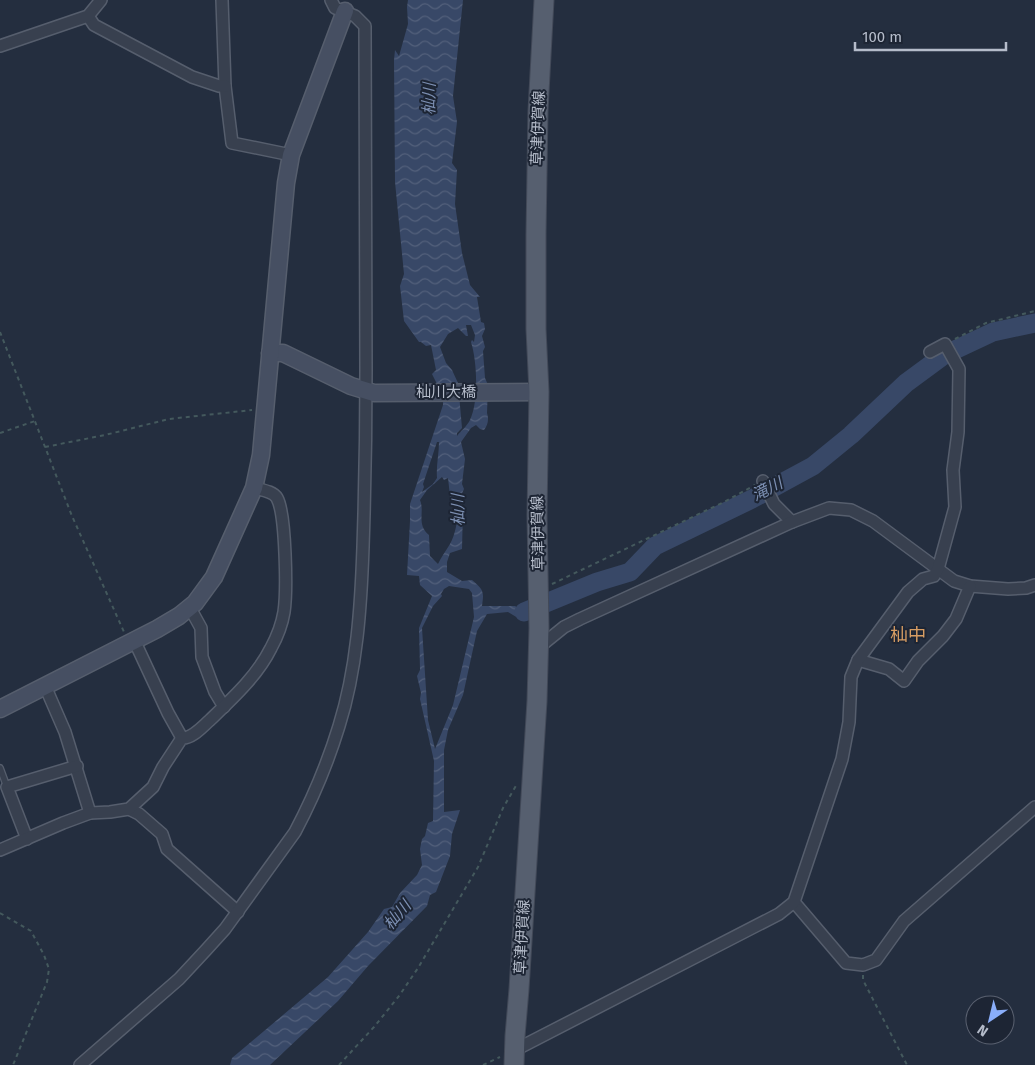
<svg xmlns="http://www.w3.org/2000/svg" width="1035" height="1065" viewBox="0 0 1035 1065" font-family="'Fira Sans','Noto Sans JP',sans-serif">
<defs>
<pattern id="water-waves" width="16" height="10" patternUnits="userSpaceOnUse" patternTransform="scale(1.25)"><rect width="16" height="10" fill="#384867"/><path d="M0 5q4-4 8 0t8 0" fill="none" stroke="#53607b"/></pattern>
</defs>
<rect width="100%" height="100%" fill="#242e3f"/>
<path fill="url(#water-waves)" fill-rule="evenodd" d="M408,0h55l-10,96 4,26 -5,41 5,7 -2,34 7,49 8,32 10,12h-3l4,25 3,1 1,6 -3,7 3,11 -2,4 2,27 3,7 -1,28c2,6 1,12 -3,17l-4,-1 -4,-4 -5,3 -10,14 4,17 -3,25 2,5 -4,9 3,11 -1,40 -12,4 -3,9v10l15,9 10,-1c12,10 12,12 10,26h33l7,4 27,-11 -5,8 -26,11 -10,-6 -21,2 -10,17 -14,64 -15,35 -4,20v62l16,-2 -8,24 -2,22 -14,36 -6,3 -3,11 -59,60 -30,35 -68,64h-40l2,-7 96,-81 40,-45 16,-23 8,-2 8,-14 17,-18 5,-10 -2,-16 2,-10 3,-3 3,-13 5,-2 1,-60 -14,-62 1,-6 -4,-17 3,-6 -1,-42 13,-32 -12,-11 -1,-9 -12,-1 3,-54v-17l33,-99v-9l-11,-22 4,-4 -5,-25 -5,1 -5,-4h-2l-15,-21 -4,-35 4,-12 -9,-92 -1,-122 1,-10 4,6 9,-32 -1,-17zM466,325h5l4,10 -1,7 -2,-2 -1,2c6,19 8,59 -1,78 -3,6 -9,11 -13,16v-3l5,-5 -4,-45 -6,-13 -6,-7 -6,-16 8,-13 10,-6 8,8h2zM437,442h2c0,12 -3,24 -2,36l-4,6 -11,8 2,-5 -1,-3zM442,477l2,3 4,-2 2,18 2,5 3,-2 3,3c1,12 -2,32 -8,42 -4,7 -9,13 -12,20l-8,-8 -1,-21c-13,-11 -4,-23 -9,-35l7,-10zM449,586l20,3 3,4 2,24 -21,88 -18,44 -7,-29 -6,-92 11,-22 9,-10 -1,-2 3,-5z"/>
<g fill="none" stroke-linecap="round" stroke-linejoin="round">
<polyline stroke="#384867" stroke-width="19" points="524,612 597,582 630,572 655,546 752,499 813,466 851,435 906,383 944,355 993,332 1035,323"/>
<defs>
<polyline id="lane" points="0,768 7,787"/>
<g id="street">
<polyline points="222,0 225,86 232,143 291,155"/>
<polyline points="88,16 94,25 192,77 219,86 225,86"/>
<polyline points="0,46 88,16 101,0"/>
<polyline points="763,481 774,504 792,522"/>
<polyline points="190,608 201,628 202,657 215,692 224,707"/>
<polyline points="134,640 168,713 182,738"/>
<polyline points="538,648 564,627 580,619 792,522 829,508 851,510 873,521 954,581 970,586 1008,589 1026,588 1035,585"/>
<polyline points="858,660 889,669 904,681 918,661 943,636 956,619 970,586"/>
<polyline points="45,686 65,732 90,813"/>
<polyline points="129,809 139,814 162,834 167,849 238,912"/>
<polyline points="27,839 7,787 77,766"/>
<path d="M0,850l63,-27 27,-10 20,-1 19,-3 24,-22 10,-20 19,-29c10,1 21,-12 28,-18 23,-22 47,-44 61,-72 6,-11 11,-24 13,-36 3,-20 2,-98 -7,-114 -4,-7 -16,-8 -23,-10"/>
<polyline points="794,902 846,963 863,965 876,960 904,921 1035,807"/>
<polyline points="515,1050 779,914 794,902 842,759 849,722 851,677 858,660 908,592 923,579 934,576 938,569 955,507 953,470 958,432 959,369 945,344 930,352"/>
<path d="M80,1065l99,-86 27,-29 19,-21 70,-97c18,-34 33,-70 44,-106 18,-57 22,-120 24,-179 2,-59 3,-118 3,-177 0,-114 -1,-229 -1,-344l-10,-10 -20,-8 -4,-8"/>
</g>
<g id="secondary">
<polyline points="270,353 283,353 351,386 374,393 539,392"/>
<polyline points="0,709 157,629 179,616 195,603 214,577 254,488 261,455 286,183 291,155 345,11"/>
</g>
<polyline id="primary" points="514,1065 515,1036 519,989 537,701 539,628 537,515 539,392 536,329 536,234 538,111 544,0"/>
</defs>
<use href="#lane" stroke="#565e6d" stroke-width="8"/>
<use href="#street" stroke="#565e6d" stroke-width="14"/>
<use href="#secondary" stroke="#565e6d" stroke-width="19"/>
<use href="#primary" stroke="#424958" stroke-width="21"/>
<g stroke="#44595d" stroke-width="2" stroke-dasharray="4 4" stroke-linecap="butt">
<polyline points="0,332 72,516 124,632"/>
<polyline points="955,339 986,323 1035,311"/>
<polyline points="0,433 35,421"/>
<polyline points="45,447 105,435 169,419 252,410"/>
<polyline points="552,584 724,502 755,485"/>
<polyline points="0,913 31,931 44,955 49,969 47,982 13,1065"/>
<polyline points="863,975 863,980 907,1065"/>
<polyline points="339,1065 374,1027 399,996 418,968 478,867 503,808 517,784"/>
<polyline points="483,1065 500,1057"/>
</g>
<use href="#lane" stroke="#38404f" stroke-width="5.5"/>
<use href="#street" stroke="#38404f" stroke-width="11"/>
<use href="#secondary" stroke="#464f62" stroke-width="16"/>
<use href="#primary" stroke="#565f6f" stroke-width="19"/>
</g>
<g text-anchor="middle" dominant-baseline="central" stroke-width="4" stroke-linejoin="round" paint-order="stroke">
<g font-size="15" fill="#b5bcca" stroke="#1d2534">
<text transform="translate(538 128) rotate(-88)">草津伊賀線</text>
<text x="446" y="392">杣川大橋</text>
<text transform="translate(538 533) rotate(-91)">草津伊賀線</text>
<text transform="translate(522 937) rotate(-87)">草津伊賀線</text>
</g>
<g font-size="16" font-style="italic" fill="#7c8fb2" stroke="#1d2534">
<text transform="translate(429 99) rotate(-89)">杣川</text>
<text transform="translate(767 489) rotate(-27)">滝川</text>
<text transform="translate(458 510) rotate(-91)">杣川</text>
<text transform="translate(397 915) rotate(-49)">杣川</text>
</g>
<g font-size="18" fill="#d79d63" stroke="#1d2534">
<text x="908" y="635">杣中</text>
</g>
</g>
<g transform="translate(990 1020) rotate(215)"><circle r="24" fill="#1d2534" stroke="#5a6170"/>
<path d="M0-4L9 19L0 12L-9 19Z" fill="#8aaefa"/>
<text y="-8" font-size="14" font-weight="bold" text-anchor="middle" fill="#b5bcca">N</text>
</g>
<path d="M855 42v8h151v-8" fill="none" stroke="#b5bcca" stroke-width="2.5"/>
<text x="862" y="42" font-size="15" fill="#b5bcca" stroke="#1d2534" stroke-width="4" paint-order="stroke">100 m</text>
</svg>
